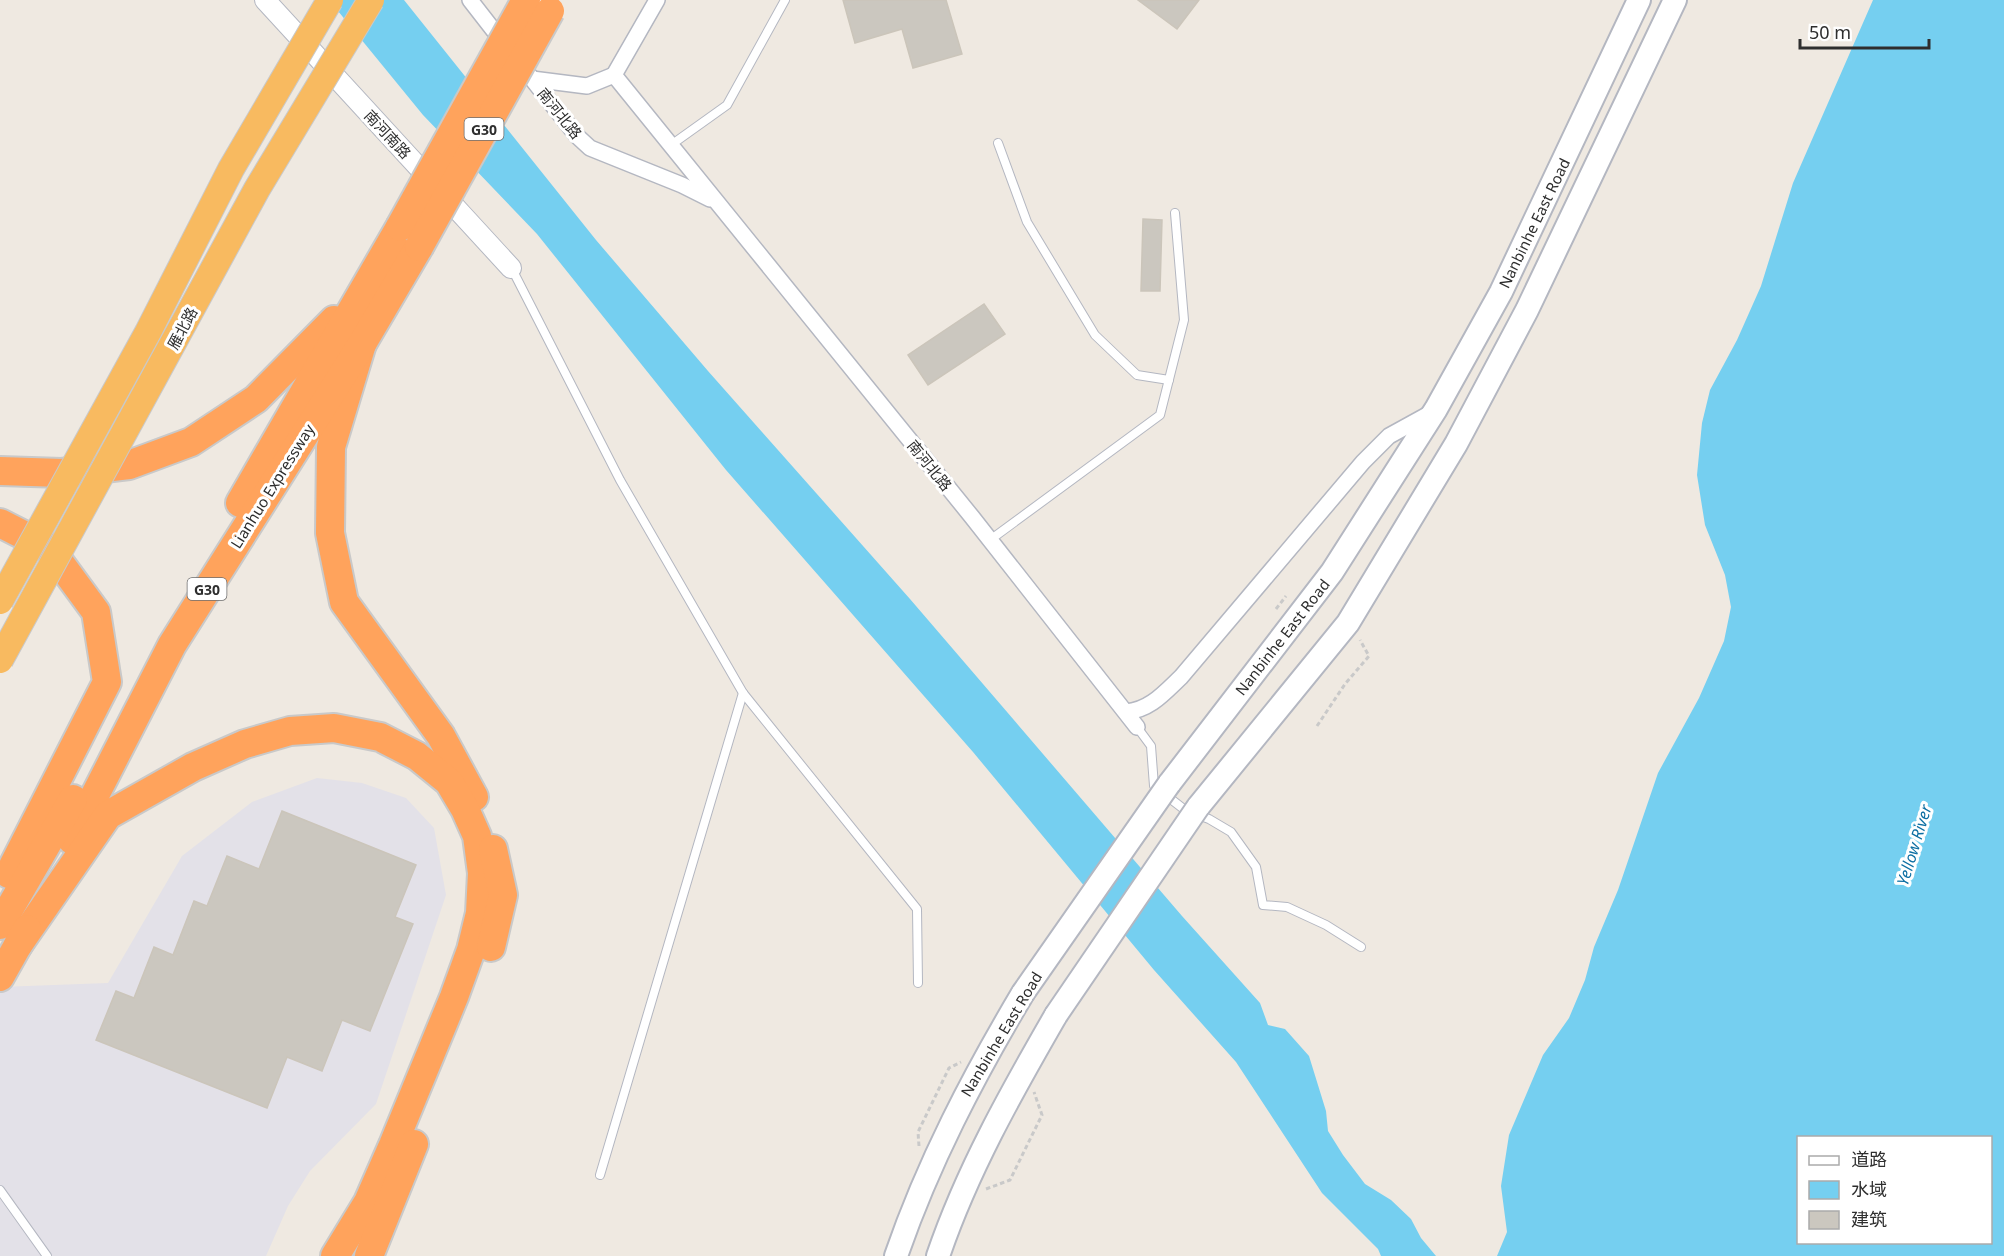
<svg xmlns="http://www.w3.org/2000/svg" width="2004" height="1256" viewBox="0 0 2004 1256" font-family="'Noto Sans','Noto Sans SC',sans-serif">
<rect width="100%" height="100%" fill="#efe9e1"/>
<polygon fill="#e3e1e8" points="317,778 362,783 406,798 434,828 446,895 376,1104 310,1171 288,1206 266,1256 0,1256 0,987 108,983 182,856 252,802"/>
<g fill="#75cff0" fill-rule="evenodd">
<polygon points="329,0 404,0 596,240 708,371 910,599 1182,916 1260,1003 1268,1025 1285,1029 1309,1056 1326,1111 1328,1131 1343,1155 1365,1184 1391,1200 1411,1219 1421,1238 1436,1256 1381,1256 1378,1249 1322,1193 1236,1062 1154,970 973,752 726,470 537,234 423,115"/>
<path d="M1873,0h131v1256h-507l10,-24 -6,-46 8,-51 34,-80 26,-37 16,-38 9,-33 24,-57 40,-117 41,-75 25,-57 7,-34 -6,-32 -20,-50 -8,-50 5,-52 8,-33 27,-50 24,-54 32,-103zM1798,1138h192v104h-192z"/>
</g>
<g fill="#cbc7bf" stroke="#cbc5ba" stroke-width="1.5">
<polygon points="843,0 946,0 962,54 913,68 902,29 855,43"/>
<polygon points="1138,0 1199,0 1177,29"/>
<polygon points="1143,219 1162,220 1160,291 1141,291"/>
<polygon points="984,304 1005,334 928,385 908,355"/>
<polygon points="282,811 416,865 395,917 413,924 370,1031 342,1020 322,1071 287,1057 267,1108 96,1040 116,991 134,998 154,947 173,955 194,901 207,906 227,856 259,869"/>
</g>
<g fill="none" stroke-linecap="round" stroke-linejoin="round">
<defs>
<g id="service">
<polyline points="998,143 1027,222 1095,335 1137,375 1169,380"/>
<polyline points="671,145 727,105 785,0"/>
<polyline points="512,269 620,480 743,693 917,909 918,983"/>
<polyline points="990,540 1160,415 1184,320 1175,213"/>
<polyline points="1137,727 1151,746 1154,786 1185,810 1209,819 1231,832 1256,867 1263,905 1287,907 1326,925 1361,947"/>
<polyline points="600,1175 743,693"/>
<polyline points="0,1190 47,1256"/>
</g>
<g id="minor">
<polyline points="470,0 505,45"/>
<polyline points="529,75 577,136 590,148 682,185 710,199"/>
<polyline points="614,75 657,0"/>
<polyline points="532,79 587,86 614,75 972,517 1137,727"/>
<path d="M1126,712c24,-2 38,-19 55,-35l182,-215 26,-26 40,-22"/>
</g>
<polyline id="tertiary" points="265,0 511,268"/>
<g id="secondary">
<polyline points="1169,784 1332,572 1436,409 1501,292 1639,0"/>
<polyline points="1198,807 1348,623 1456,444 1527,310 1675,0"/>
<path d="M896,1256c32,-93 77,-179 127,-263"/>
<path d="M938,1256c29,-85 73,-163 118,-241"/>
</g>
<g id="motorway">
<polyline points="362,344 331,447 330,533 344,602 441,736 474,797"/>
<polyline points="0,471 62,473 129,465 191,442 256,399 334,320"/>
<polyline points="240,503 400,227"/>
<polyline points="0,523 49,548 96,612 107,682 9,874"/>
<polyline points="72,840 172,645 362,344 419,247"/>
<polyline points="0,925 73,799"/>
<polyline points="18,945 108,815 193,767 245,744 290,731 334,728 380,737 417,756 449,782 465,809 477,836 482,873 480,913 471,950 454,997 393,1145 368,1202 335,1256"/>
<polyline points="491,947 503,895 493,849"/>
<polyline points="0,977 27,929"/>
<polyline points="369,1256 414,1144"/>
</g>
</defs>
<use href="#service" stroke="#b4b7c1" stroke-width="10"/>
<use href="#minor" stroke="#b4b7c1" stroke-width="18"/>
<use href="#tertiary" stroke="#b4b7c1" stroke-width="22"/>
<use href="#secondary" stroke="#b4b7c1" stroke-width="26"/>
<use href="#motorway" stroke="#c9c9c9" stroke-width="32"/>
<g stroke="#c9c9c9" stroke-width="3" stroke-dasharray="4.5 3" stroke-linecap="butt">
<polyline points="1276,609 1286,596"/>
<polyline points="1317,726 1345,684 1369,656 1360,640"/>
<polyline points="919,1146 918,1132 949,1068 961,1062"/>
<polyline points="986,1189 1010,1180 1042,1115 1034,1092"/>
</g>
<use href="#service" stroke="#fff" stroke-width="8"/>
<use href="#minor" stroke="#fff" stroke-width="15"/>
<use href="#tertiary" stroke="#fff" stroke-width="20"/>
<use href="#secondary" stroke="#fff" stroke-width="22"/>
<use href="#motorway" stroke="#ffa35c" stroke-width="28"/>
<defs>
<g id="secondary-bridge">
<polyline points="1023,993 1169,784"/>
<polyline points="1056,1015 1198,807"/>
</g>
<g id="trunk-bridge">
<polyline points="0,601 148,332 231,169 330,0"/>
<polyline points="0,660 257,189 371,0"/>
</g>
<g id="motorway-bridge">
<polyline points="400,227 526,0"/>
<polyline points="419,247 550,11"/>
</g>
</defs>
<use href="#secondary-bridge" stroke="#b4b7c1" stroke-width="26" stroke-linecap="butt"/>
<use href="#trunk-bridge" stroke="#c9c9c9" stroke-width="28" stroke-linecap="butt"/>
<use href="#motorway-bridge" stroke="#c9c9c9" stroke-width="32" stroke-linecap="butt"/>
<use href="#secondary-bridge" stroke="#fff" stroke-width="22"/>
<use href="#trunk-bridge" stroke="#f8ba60" stroke-width="26"/>
<use href="#motorway-bridge" stroke="#ffa35c" stroke-width="28"/>
</g>
<g text-anchor="middle" dominant-baseline="central" stroke-width="6" stroke-linejoin="round" paint-order="stroke">
<g fill="#fff" stroke="#6d6d6d" stroke-width="1.5">
<rect x="464.5" y="118" width="39" height="22" rx="4.5"/>
<rect x="187.5" y="578" width="39" height="22" rx="4.5"/>
</g>
<g font-size="14" font-weight="bold" fill="#2e2e2e">
<text x="484" y="129">G30</text>
<text x="207" y="589">G30</text>
</g>
<g font-size="15" fill="#2e2e2e" stroke="#fff">
<text transform="translate(560 113) rotate(51)">南河北路</text>
<text transform="translate(388 134) rotate(47)">南河南路</text>
<text transform="translate(1534 223) rotate(-64)">Nanbinhe East Road</text>
<text transform="translate(182 328) rotate(-62)">雁北路</text>
<text transform="translate(930 465) rotate(51)">南河北路</text>
<text transform="translate(272 486) rotate(-58)">Lianhuo Expressway</text>
<text transform="translate(1282 637) rotate(-52)">Nanbinhe East Road</text>
<text transform="translate(1001 1034) rotate(-59)">Nanbinhe East Road</text>
</g>
<g font-size="16" font-style="italic" fill="#0d6fa3" stroke="#fff">
<text transform="translate(1914 845) rotate(-73)">Yellow River</text>
</g>
</g>
<rect x="1797" y="1136" width="195" height="108" fill="#ffffff" stroke="#ababab" stroke-width="1.5"/>
<rect x="1809" y="1156" width="30" height="9" fill="#ffffff" stroke="#ababab" stroke-width="1.5"/>
<text x="1851" y="1166" font-size="18" fill="#2e2e2e">道路</text>
<rect x="1809" y="1181" width="30" height="18" fill="#75cff0" stroke="#ababab" stroke-width="1.5"/>
<text x="1851" y="1196" font-size="18" fill="#2e2e2e">水域</text>
<rect x="1809" y="1211" width="30" height="18" fill="#cbc7bf" stroke="#ababab" stroke-width="1.5"/>
<text x="1851" y="1226" font-size="18" fill="#2e2e2e">建筑</text>
<path d="M1800 39v9h129v-9" fill="none" stroke="#2e2e2e" stroke-width="3"/>
<text x="1809" y="39" font-size="18" fill="#2e2e2e" stroke="#ffffff" stroke-width="4.5" paint-order="stroke">50 m</text>
</svg>
